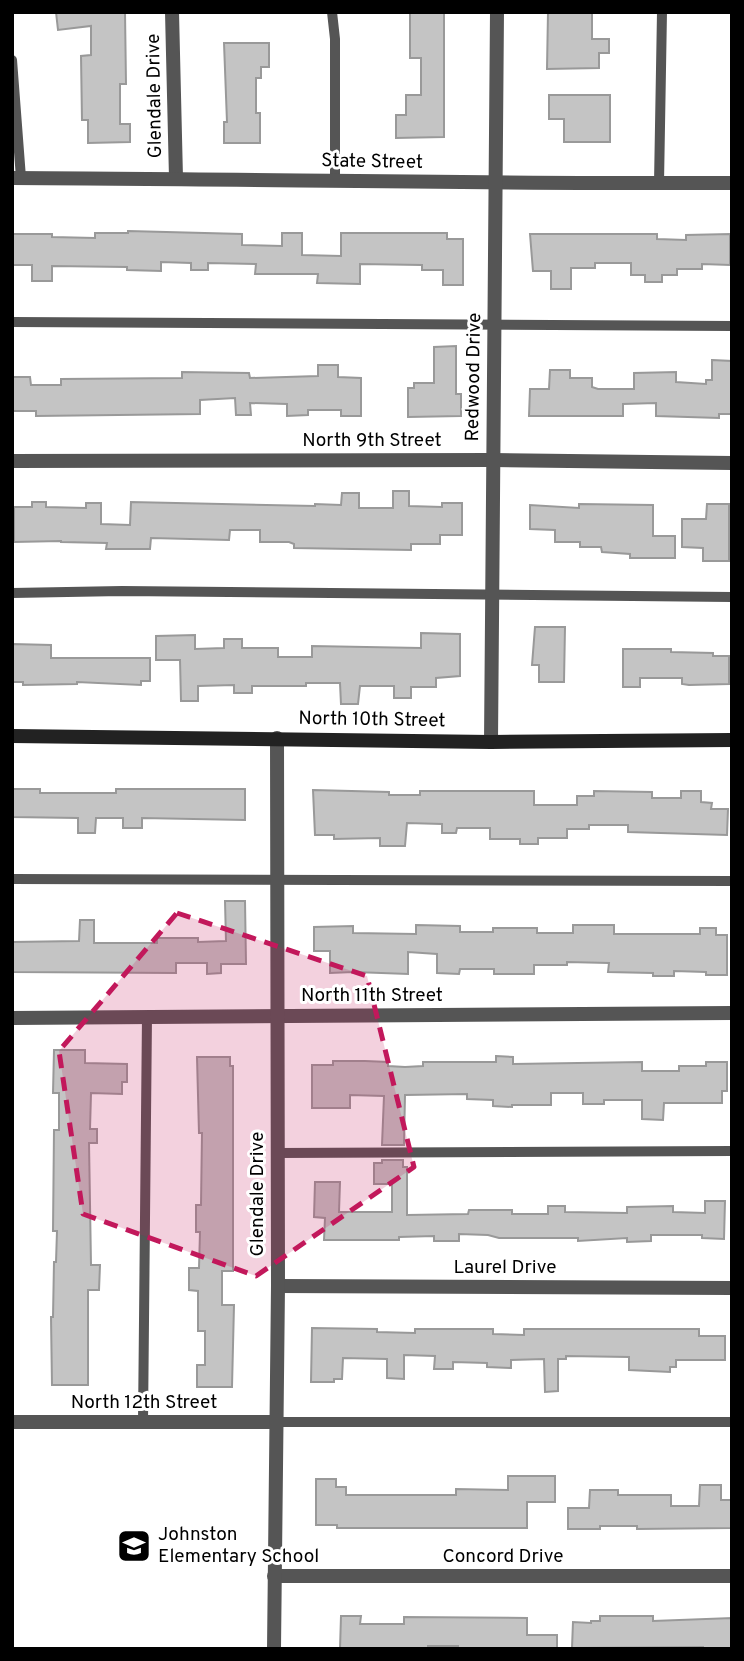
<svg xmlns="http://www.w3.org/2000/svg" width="744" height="1661" viewBox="0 0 744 1661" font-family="Overpass,sans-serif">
<rect width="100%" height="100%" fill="#fff"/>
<g fill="#c4c4c4" stroke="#999" stroke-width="2">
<polygon points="56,12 125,12 126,84 120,84 120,124 130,124 130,142 88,143 88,120 82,120 81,56 91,55 91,26 58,30"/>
<polygon points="410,12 444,12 444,137 396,138 396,115 406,115 406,95 421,95 421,58 410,58"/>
<polygon points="548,12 592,12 592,39 609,39 609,53 599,53 599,68 547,69"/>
<polygon points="224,43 269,43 269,67 261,67 261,78 256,78 256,113 260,113 260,143 224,143 224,122 227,122"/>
<polygon points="549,95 610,95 610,142 564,142 564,119 549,119"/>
<polygon points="128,231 242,234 242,245 282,246 282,233 302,233 302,255 341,256 341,233 447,233 447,239 463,239 463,285 443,285 443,270 422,270 422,265 360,264 360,284 317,283 318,274 255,274 256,264 208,263 208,270 191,270 191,263 161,262 161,271 127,270 127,267 52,266 52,281 32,281 32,265 12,265 12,234 52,234 52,237 95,238 95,233 128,233"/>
<polygon points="530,234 657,234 657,239 686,240 686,235 730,234 730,265 702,264 702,269 677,269 677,275 662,275 662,282 645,282 645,275 631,275 631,263 595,263 595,268 571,268 571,289 551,289 551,271 533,271"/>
<polygon points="456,346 456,394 461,394 461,416 408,417 408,388 414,388 414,383 434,383 434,347"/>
<polygon points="712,360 732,361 732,414 719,414 719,418 656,416 656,403 623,404 623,416 529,416 530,389 549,389 550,370 570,370 570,378 592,378 592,387 598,389 634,389 634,373 676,372 676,382 706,384 706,380 712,380"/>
<polygon points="318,365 338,365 338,377 361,378 361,416 341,416 341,410 308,410 308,415 287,416 287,404 250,403 251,415 236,415 235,398 200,400 200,414 36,416 36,411 12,411 12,377 30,377 31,385 61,385 61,379 182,378 182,372 249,373 250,378 318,376"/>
<polygon points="393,491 409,491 409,506 442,507 442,503 462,503 462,535 440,535 440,544 411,544 411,550 294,548 294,544 289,542 260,542 260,530 230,530 229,540 151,538 150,549 106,549 107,543 61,542 61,541 14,542 14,507 32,507 32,502 46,502 46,507 86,508 86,503 101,503 101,524 130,525 131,502 315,506 315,504 341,505 342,493 359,493 359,508 393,508"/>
<polygon points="579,504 653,505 653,536 675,536 675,558 630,558 630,554 602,552 601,547 580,547 580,542 555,542 555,530 530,529 530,505 579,508"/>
<polygon points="707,504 729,504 729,561 703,561 703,548 682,547 682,519 706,519"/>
<polygon points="535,627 565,627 564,682 539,682 539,665 532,665"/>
<polygon points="421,633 460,634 460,676 436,678 436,687 411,687 411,698 394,698 394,686 360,686 358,704 341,704 340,683 306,683 306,686 252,686 252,693 234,693 234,685 198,686 198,701 181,701 180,660 156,660 156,636 195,635 195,649 224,648 224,639 242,639 242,648 278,648 278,657 312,657 312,646 421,648"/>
<polygon points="12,644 51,645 51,658 150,658 150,681 141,681 141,685 77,682 77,684 23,685 23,682 12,682"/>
<polygon points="623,649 671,649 671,652 713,653 713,656 729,656 729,684 689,685 682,684 682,678 640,678 640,687 623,687"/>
<polygon points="12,789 40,789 40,793 116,793 116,789 245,789 245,820 142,818 142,828 123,828 123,818 96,818 95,833 78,833 78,818 12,817"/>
<polygon points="313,790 389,792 389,795 420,795 420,791 534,791 534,805 577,805 577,796 594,796 594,791 652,792 652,798 681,798 681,791 701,791 701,802 712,803 711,809 728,809 727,835 628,832 628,825 589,825 589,829 567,829 567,838 538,838 538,844 520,844 520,839 490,839 490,828 457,828 456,833 442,833 442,824 407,823 405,846 380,846 380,838 334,839 334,835 315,835"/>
<polygon points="225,901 245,901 246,964 221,964 221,973 207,974 207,963 176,963 176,973 12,972 12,942 79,941 80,920 94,920 94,943 157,943 157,938 198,938 198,942 226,941"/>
<polygon points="416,925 460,926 460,932 493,932 493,928 537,928 537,933 573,933 573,925 614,925 614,934 700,934 700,928 716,928 716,935 727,935 727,975 706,975 706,972 674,971 674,976 653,976 653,973 608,972 609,963 567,962 567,965 534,965 534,974 494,974 494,969 460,969 459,974 437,973 437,954 408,952 408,974 354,972 330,973 330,951 314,951 314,927 353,926 353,933 416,934"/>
<polygon points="54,1050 85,1050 85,1063 127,1064 127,1082 122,1082 122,1094 91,1093 90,1129 97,1129 97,1143 89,1143 91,1265 100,1265 99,1290 88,1290 88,1385 52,1385 51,1317 53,1317 54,1262 56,1262 57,1231 53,1231 54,1130 59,1130 59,1093 53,1093"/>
<polygon points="496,1056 513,1057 513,1064 642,1062 642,1071 679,1071 679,1066 706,1066 706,1062 727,1062 727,1091 722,1091 722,1103 664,1103 663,1120 642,1119 642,1100 604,1100 604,1104 583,1104 583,1093 551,1093 551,1105 512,1105 512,1107 493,1106 493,1100 467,1099 467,1094 405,1095 404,1145 382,1145 384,1096 350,1095 350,1108 312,1108 312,1065 333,1065 333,1061 365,1061 388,1062 388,1066 405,1067 423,1066 423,1062 496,1062"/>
<polygon points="197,1057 230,1057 230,1066 233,1066 233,1271 222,1271 222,1305 234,1305 232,1387 197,1387 197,1365 205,1365 205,1331 198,1331 198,1291 189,1290 189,1268 199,1268 200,1232 196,1232 196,1205 201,1205 202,1133 199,1133"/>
<polygon points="382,1160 403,1160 403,1167 407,1167 407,1215 468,1214 469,1210 512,1210 512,1214 548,1214 548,1206 565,1206 565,1212 627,1213 627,1207 673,1206 673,1212 705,1213 705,1201 725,1201 724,1239 702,1238 702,1235 651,1235 651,1241 627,1242 627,1238 578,1241 578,1238 499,1238 488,1235 459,1234 459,1241 434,1241 434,1236 399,1237 399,1240 324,1240 325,1218 314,1217 315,1182 340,1182 339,1212 392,1212 392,1184 374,1184 374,1163 382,1163"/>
<polygon points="312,1328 377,1329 377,1332 415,1333 415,1329 493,1329 493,1334 524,1335 524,1329 699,1329 699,1336 725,1336 725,1360 676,1360 676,1367 670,1367 670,1372 629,1370 629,1357 566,1356 566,1359 558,1359 558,1391 545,1392 544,1359 511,1360 511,1368 487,1367 487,1363 453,1362 453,1369 434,1369 435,1356 404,1355 404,1379 387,1378 387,1359 343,1358 342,1379 334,1379 334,1382 311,1382"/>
<polygon points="508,1476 555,1476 555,1502 527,1502 527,1528 337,1528 337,1525 316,1525 316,1479 336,1479 336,1487 346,1487 346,1495 456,1495 456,1489 508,1490"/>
<polygon points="700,1485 721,1485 721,1500 732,1500 732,1528 637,1529 637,1526 600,1526 600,1529 568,1529 568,1508 589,1508 590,1490 618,1490 618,1495 671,1495 671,1506 699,1506"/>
<polygon points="341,1616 361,1616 360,1624 404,1624 404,1617 527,1618 527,1635 557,1635 557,1649 458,1649 458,1646 428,1646 428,1649 340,1649"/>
<polygon points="600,1616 653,1616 653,1621 732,1618 732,1648 703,1649 703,1647 572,1648 573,1622 591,1623 591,1621 600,1621"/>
</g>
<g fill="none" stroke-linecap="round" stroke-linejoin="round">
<g stroke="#555" stroke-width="10">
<polyline points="332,12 335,39 335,181"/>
<polyline points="12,60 21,178"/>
<polyline points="659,183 662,12"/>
<polyline points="12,322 732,326"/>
<polyline points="12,593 122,591 732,597"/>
<polyline points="12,879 732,881"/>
<polyline points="277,1153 732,1151"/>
<polyline points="143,1422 147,1016"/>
<polyline points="276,1422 732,1422"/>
</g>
<g stroke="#555" stroke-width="14">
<polyline points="172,12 176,178"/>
<path d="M12,178c240,1 480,6 720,5"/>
<polyline points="12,461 492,460 732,463"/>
<polyline points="491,742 497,12"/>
<polyline points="12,1018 732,1013"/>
<polyline points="278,1286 732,1288"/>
<polyline points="12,1422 276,1422"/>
<polyline points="274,1576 732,1576"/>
<polyline points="274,1649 278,1286 277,738"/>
</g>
<polyline stroke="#222" stroke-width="14" points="12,736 491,742 732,740"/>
</g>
<path fill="#c2185b" fill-opacity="0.2" stroke="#c2185b" stroke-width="5" stroke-dasharray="14 9" stroke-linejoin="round" d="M177,913l190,63 47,191 -158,109 -173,-62 -24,-163z"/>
<defs>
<symbol id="school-square" viewBox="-11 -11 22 22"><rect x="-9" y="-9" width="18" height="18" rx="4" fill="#000" stroke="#fff"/><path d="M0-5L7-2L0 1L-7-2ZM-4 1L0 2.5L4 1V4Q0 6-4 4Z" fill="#fff"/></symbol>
</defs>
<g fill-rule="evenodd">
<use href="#school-square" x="115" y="1527" width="38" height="38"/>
</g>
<g text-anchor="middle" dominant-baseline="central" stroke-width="6" stroke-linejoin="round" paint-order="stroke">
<g font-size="19" fill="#000" stroke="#fff">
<text transform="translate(155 96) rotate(-91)">Glendale Drive</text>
<text transform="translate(372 162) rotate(1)">State Street</text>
<text transform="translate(474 377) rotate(-89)">Redwood Drive</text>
<text x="372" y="441">North 9th Street</text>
<text transform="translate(372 720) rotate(1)">North 10th Street</text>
<text x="372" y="996">North 11th Street</text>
<text transform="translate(258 1194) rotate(-90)">Glendale Drive</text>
<text x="505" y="1268">Laurel Drive</text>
<text x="144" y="1403">North 12th Street</text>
<text x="503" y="1557">Concord Drive</text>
</g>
<g font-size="19" fill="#000" stroke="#fff" text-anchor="start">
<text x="158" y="1535">Johnston<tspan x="158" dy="22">Elementary School</tspan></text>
</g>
</g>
<rect width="744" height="1661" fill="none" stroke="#000000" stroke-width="28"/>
</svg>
